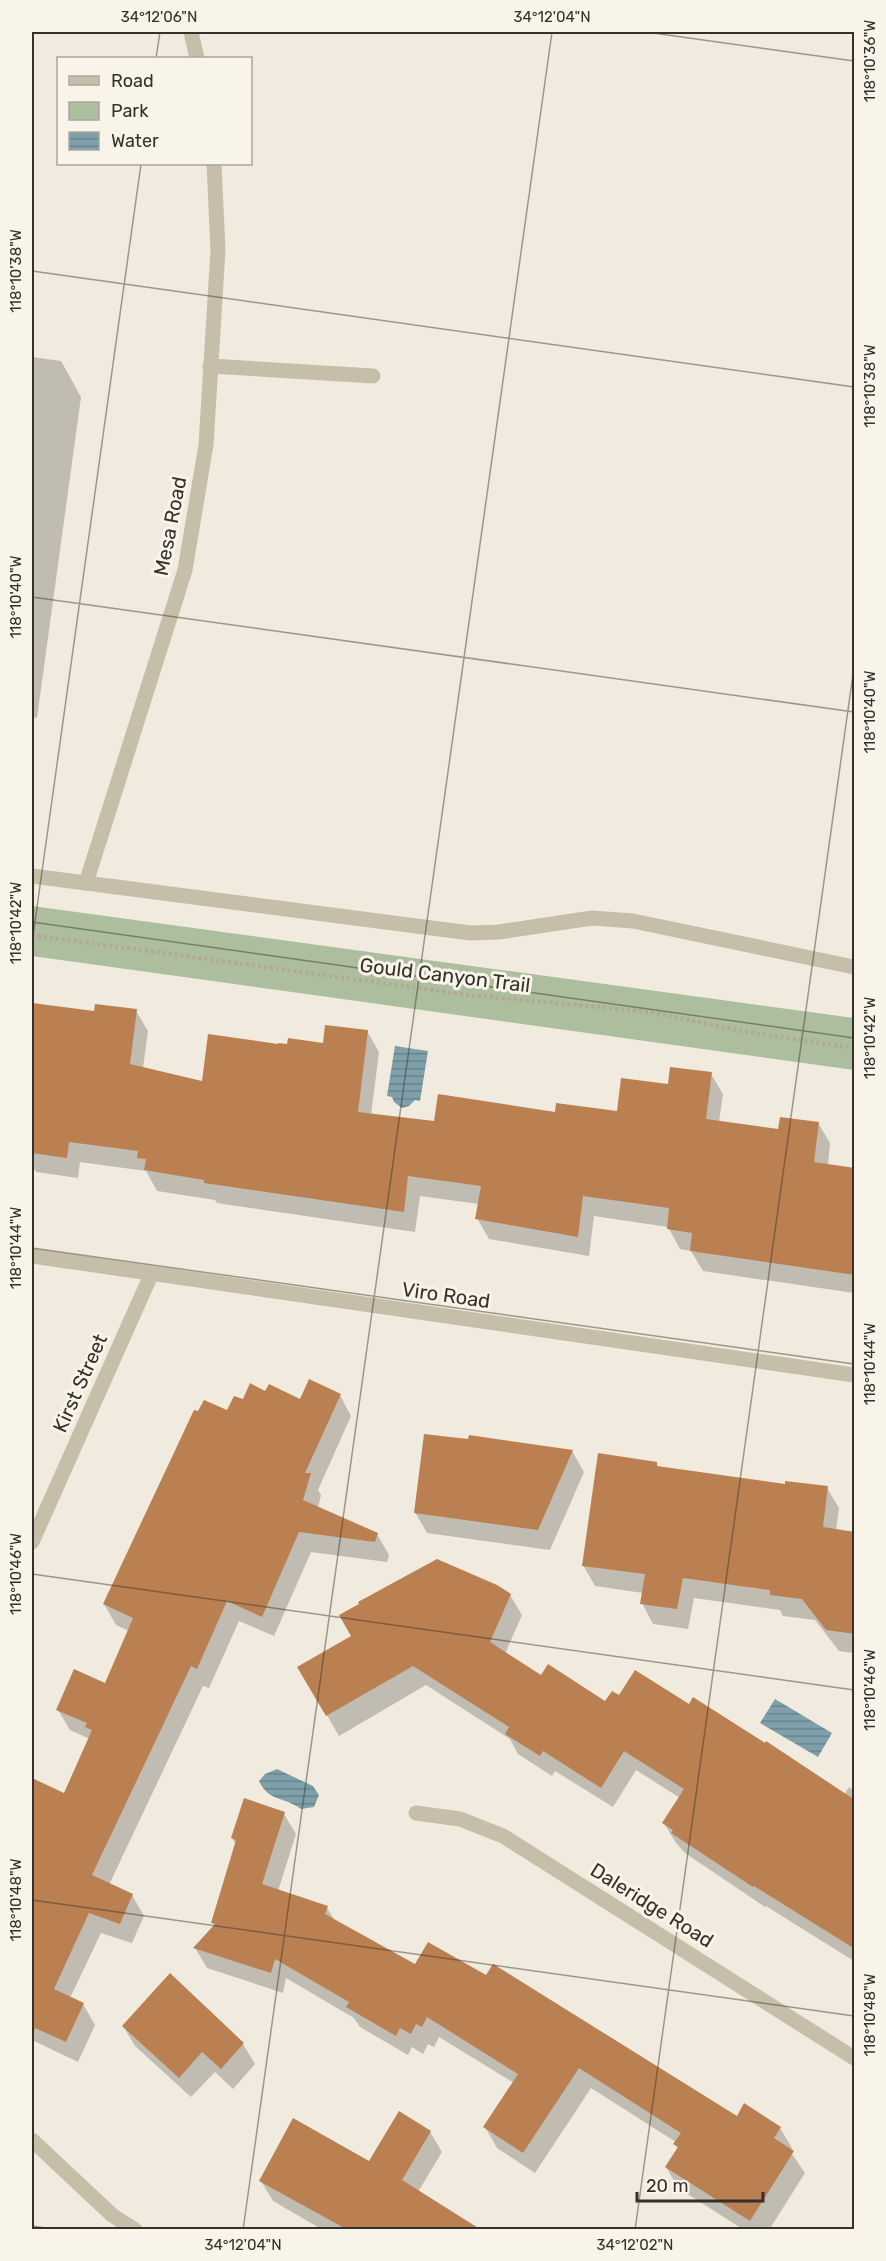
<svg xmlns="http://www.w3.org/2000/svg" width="886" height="2261" viewBox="0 0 886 2261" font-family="Rubik,sans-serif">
<defs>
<pattern id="water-rules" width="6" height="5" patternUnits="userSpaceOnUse" patternTransform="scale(1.5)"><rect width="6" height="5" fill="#7fa0ab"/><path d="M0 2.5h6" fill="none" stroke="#69838b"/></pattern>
</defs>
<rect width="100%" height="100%" fill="#f0ebde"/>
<polygon fill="#adbe9f" points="32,906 854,1018 854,1070 32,956"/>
<g fill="url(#water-rules)">
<polygon points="395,1046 428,1051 420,1101 415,1100 409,1106 402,1108 394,1102 392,1097 387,1096"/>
<polygon points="775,1699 832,1733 818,1757 760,1723"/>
<path d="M277,1769l36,17 6,9 -5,12 -13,2c-18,-13 -32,-7 -42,-28l6,-7z"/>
</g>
<g fill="#0003">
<polygon points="32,357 61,361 81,397 37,718 32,717"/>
<polygon points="32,1005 95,1013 136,1011 148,1031 143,1068 203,1082 279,1046 324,1045 367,1031 379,1052 371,1115 435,1123 557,1114 618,1113 669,1086 711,1074 723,1094 719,1122 779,1130 818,1123 830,1143 828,1165 854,1169 854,1293 703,1271 691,1251 680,1249 668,1227 594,1216 589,1256 489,1239 477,1218 479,1204 420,1196 415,1232 217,1203 215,1200 157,1191 146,1171 80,1162 78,1178 36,1172 32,1165"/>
<polygon points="266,1393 300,1401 340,1395 351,1416 318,1490 321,1495 318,1508 377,1534 389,1555 387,1562 311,1552 274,1636 239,1621 209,1688 203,1686 109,1885 132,1895 144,1916 132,1943 101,1933 70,1998 83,2004 95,2025 78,2062 32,2040 32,1780 64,1795 90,1739 70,1730 58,1710 106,1685 129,1631 116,1625 104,1604 228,1412 244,1401"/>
<polygon points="572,1451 584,1472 550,1550 427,1533 415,1512"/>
<polygon points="656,1463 659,1468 786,1485 827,1488 839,1508 836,1531 854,1533 854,1653 839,1651 815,1620 783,1616 780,1610 694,1598 688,1629 653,1624 642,1603 643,1593 595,1586 583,1565"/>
<polygon points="510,1595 522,1615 505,1654 541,1677 605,1703 620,1697 689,1706 844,1795 849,1787 854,1791 854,1961 766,1906 765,1907 685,1853 676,1843 664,1823 680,1798 636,1770 613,1807 555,1771 552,1776 518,1754 510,1739 426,1685 339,1736 299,1667"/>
<polygon points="284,1814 296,1834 278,1891 327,1908 335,1921 416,1966 737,2118 780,2128 792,2148 790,2151 805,2173 769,2230 744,2230 678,2188 666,2167 678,2149 675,2144 676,2142 591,2088 535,2173 497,2148 485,2127 514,2083 439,2037 434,2047 428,2044 423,2054 412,2047 408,2055 360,2027 354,2018 286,1978 283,1993 207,1968 195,1948 215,1926 213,1923 236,1845 232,1838"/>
<polygon points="170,1975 243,2044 255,2064 233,2089 215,2072 191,2097 135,2046 123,2026"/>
<polygon points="430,2132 442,2152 418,2192 477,2230 323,2230 273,2201 261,2181 369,2163"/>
</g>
<g fill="#bb8051">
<polygon points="32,1003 94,1011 95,1004 137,1009 130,1064 202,1081 208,1034 278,1044 278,1043 287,1044 288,1038 323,1043 325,1025 368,1030 358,1112 434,1121 438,1094 555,1112 556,1103 617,1111 621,1078 668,1084 670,1067 712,1072 706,1119 778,1129 780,1117 819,1122 814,1162 855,1168 855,1275 690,1251 692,1233 667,1229 669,1208 583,1196 578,1237 475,1219 481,1186 408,1176 404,1212 204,1183 204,1180 144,1170 146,1159 137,1158 138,1151 69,1142 67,1158 32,1153"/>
<polygon points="309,1379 341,1394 305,1473 311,1473 303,1500 378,1533 375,1542 299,1532 262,1617 227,1601 197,1669 191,1666 92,1875 133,1894 120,1924 89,1913 54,1989 84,2003 66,2042 35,2028 32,2036 32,1778 64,1793 92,1730 85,1727 87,1723 56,1710 74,1669 105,1683 133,1618 103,1604 194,1410 198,1411 204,1400 227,1410 234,1396 243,1399 250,1383 265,1391 269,1384 300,1399"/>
<polygon points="424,1434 468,1439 469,1435 573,1450 538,1530 414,1513"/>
<polygon points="598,1453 657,1462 657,1466 785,1484 785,1481 828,1486 823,1527 855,1532 855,1634 826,1630 802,1599 770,1595 770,1590 683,1578 677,1609 640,1604 645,1574 582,1566"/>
<polygon points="437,1559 497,1585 511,1594 490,1642 541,1675 548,1664 605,1701 612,1691 619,1695 635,1670 689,1704 693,1697 765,1743 766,1741 855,1800 855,1949 754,1886 753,1887 671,1833 673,1830 662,1823 684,1789 624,1751 601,1788 543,1751 540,1756 505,1734 509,1727 413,1666 326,1716 297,1667 351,1636 339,1615 359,1604 358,1602"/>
<polygon points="244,1798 285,1812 262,1884 328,1906 325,1914 415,1964 428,1942 486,1975 493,1964 737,2116 744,2103 781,2127 774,2138 794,2151 750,2221 665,2167 678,2147 673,2144 681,2133 579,2068 523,2153 483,2127 518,2074 427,2017 422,2027 416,2024 411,2034 400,2028 396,2036 346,2007 349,2002 275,1959 271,1973 193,1948 215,1924 211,1923 236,1840 231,1838"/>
<polygon points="170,1973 244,2043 221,2069 202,2052 179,2078 122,2026"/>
<polygon points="399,2111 431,2131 402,2180 480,2229 346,2229 259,2181 293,2118 369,2161"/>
</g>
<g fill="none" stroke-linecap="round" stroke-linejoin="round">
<polyline stroke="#b3a895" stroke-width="4" stroke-dasharray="3 3" stroke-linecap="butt" points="32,935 468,995 651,1012 742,1031 854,1048"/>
<g stroke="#c7beaa" stroke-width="15">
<polyline points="191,32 197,58"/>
<polyline points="210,366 373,376"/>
<polyline points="32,876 470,933 499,932 592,918 633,921 854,967"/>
<polyline points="86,883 185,570 206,445 218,250 214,164"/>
<polyline points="32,1256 854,1375"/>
<polyline points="32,1542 151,1275"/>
<polyline points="416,1813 460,1819 503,1836 854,2058"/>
<polyline points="32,2140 112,2215 135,2230"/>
</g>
</g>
<path fill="none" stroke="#353029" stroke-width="1.5" stroke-opacity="0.45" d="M646,32l208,29M156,58l4,-26M32,271l822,116M32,597l822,115M32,922l822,116M32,943l109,-779M32,1248l822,116M32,1574l822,116M32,1900l822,116M32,2226l27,4M243,2230l309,-2198M635,2230l219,-1563"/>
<g text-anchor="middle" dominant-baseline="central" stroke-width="6" stroke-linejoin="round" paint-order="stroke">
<g font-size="20" fill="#353029" stroke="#f8f4ea">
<text transform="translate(170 526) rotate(-79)">Mesa Road</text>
<text transform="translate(445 975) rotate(7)">Gould Canyon Trail</text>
<text transform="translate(446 1295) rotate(8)">Viro Road</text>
<text transform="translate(80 1383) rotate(-66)">Kirst Street</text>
<text transform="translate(652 1905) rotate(32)">Daleridge Road</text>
</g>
</g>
<rect width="886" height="2261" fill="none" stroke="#f8f4ea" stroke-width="66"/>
<rect x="57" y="57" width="195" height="108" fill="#f8f4ea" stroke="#aaa69d" stroke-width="1.5"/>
<rect x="69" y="76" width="30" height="9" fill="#c7beaa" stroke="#aaa69d" stroke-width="1.5"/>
<text x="111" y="87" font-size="18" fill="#353029">Road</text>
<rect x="69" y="102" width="30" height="18" fill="#adbe9f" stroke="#aaa69d" stroke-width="1.5"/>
<text x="111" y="117" font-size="18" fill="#353029">Park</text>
<rect x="69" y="132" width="30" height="18" fill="url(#water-rules)" stroke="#aaa69d" stroke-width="1.5"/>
<text x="111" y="147" font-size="18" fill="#353029">Water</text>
<path d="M637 2192v9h126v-9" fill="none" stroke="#353029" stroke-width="3"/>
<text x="646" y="2192" font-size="18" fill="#353029" stroke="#f8f4ea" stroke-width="4.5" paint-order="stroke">20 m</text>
<rect x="33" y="33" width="820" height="2195" fill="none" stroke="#353029" stroke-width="2"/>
<g font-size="15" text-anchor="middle" fill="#353029">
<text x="159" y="22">34°12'06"N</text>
<text x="552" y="22">34°12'04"N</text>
<text transform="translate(870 61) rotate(-90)" y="5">118°10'36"W</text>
<text transform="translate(16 271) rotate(-90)" y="5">118°10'38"W</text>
<text transform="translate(870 386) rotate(-90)" y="5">118°10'38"W</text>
<text transform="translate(16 597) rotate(-90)" y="5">118°10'40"W</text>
<text transform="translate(870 712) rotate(-90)" y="5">118°10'40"W</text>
<text transform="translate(16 923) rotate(-90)" y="5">118°10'42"W</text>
<text transform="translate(870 1038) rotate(-90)" y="5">118°10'42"W</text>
<text transform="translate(16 1248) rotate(-90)" y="5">118°10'44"W</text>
<text transform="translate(870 1364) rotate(-90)" y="5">118°10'44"W</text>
<text transform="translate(16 1574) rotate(-90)" y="5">118°10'46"W</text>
<text transform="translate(870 1690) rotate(-90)" y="5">118°10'46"W</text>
<text transform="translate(16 1900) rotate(-90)" y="5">118°10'48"W</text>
<text transform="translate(870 2015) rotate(-90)" y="5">118°10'48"W</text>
<text x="243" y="2250">34°12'04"N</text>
<text x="635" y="2250">34°12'02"N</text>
</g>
</svg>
